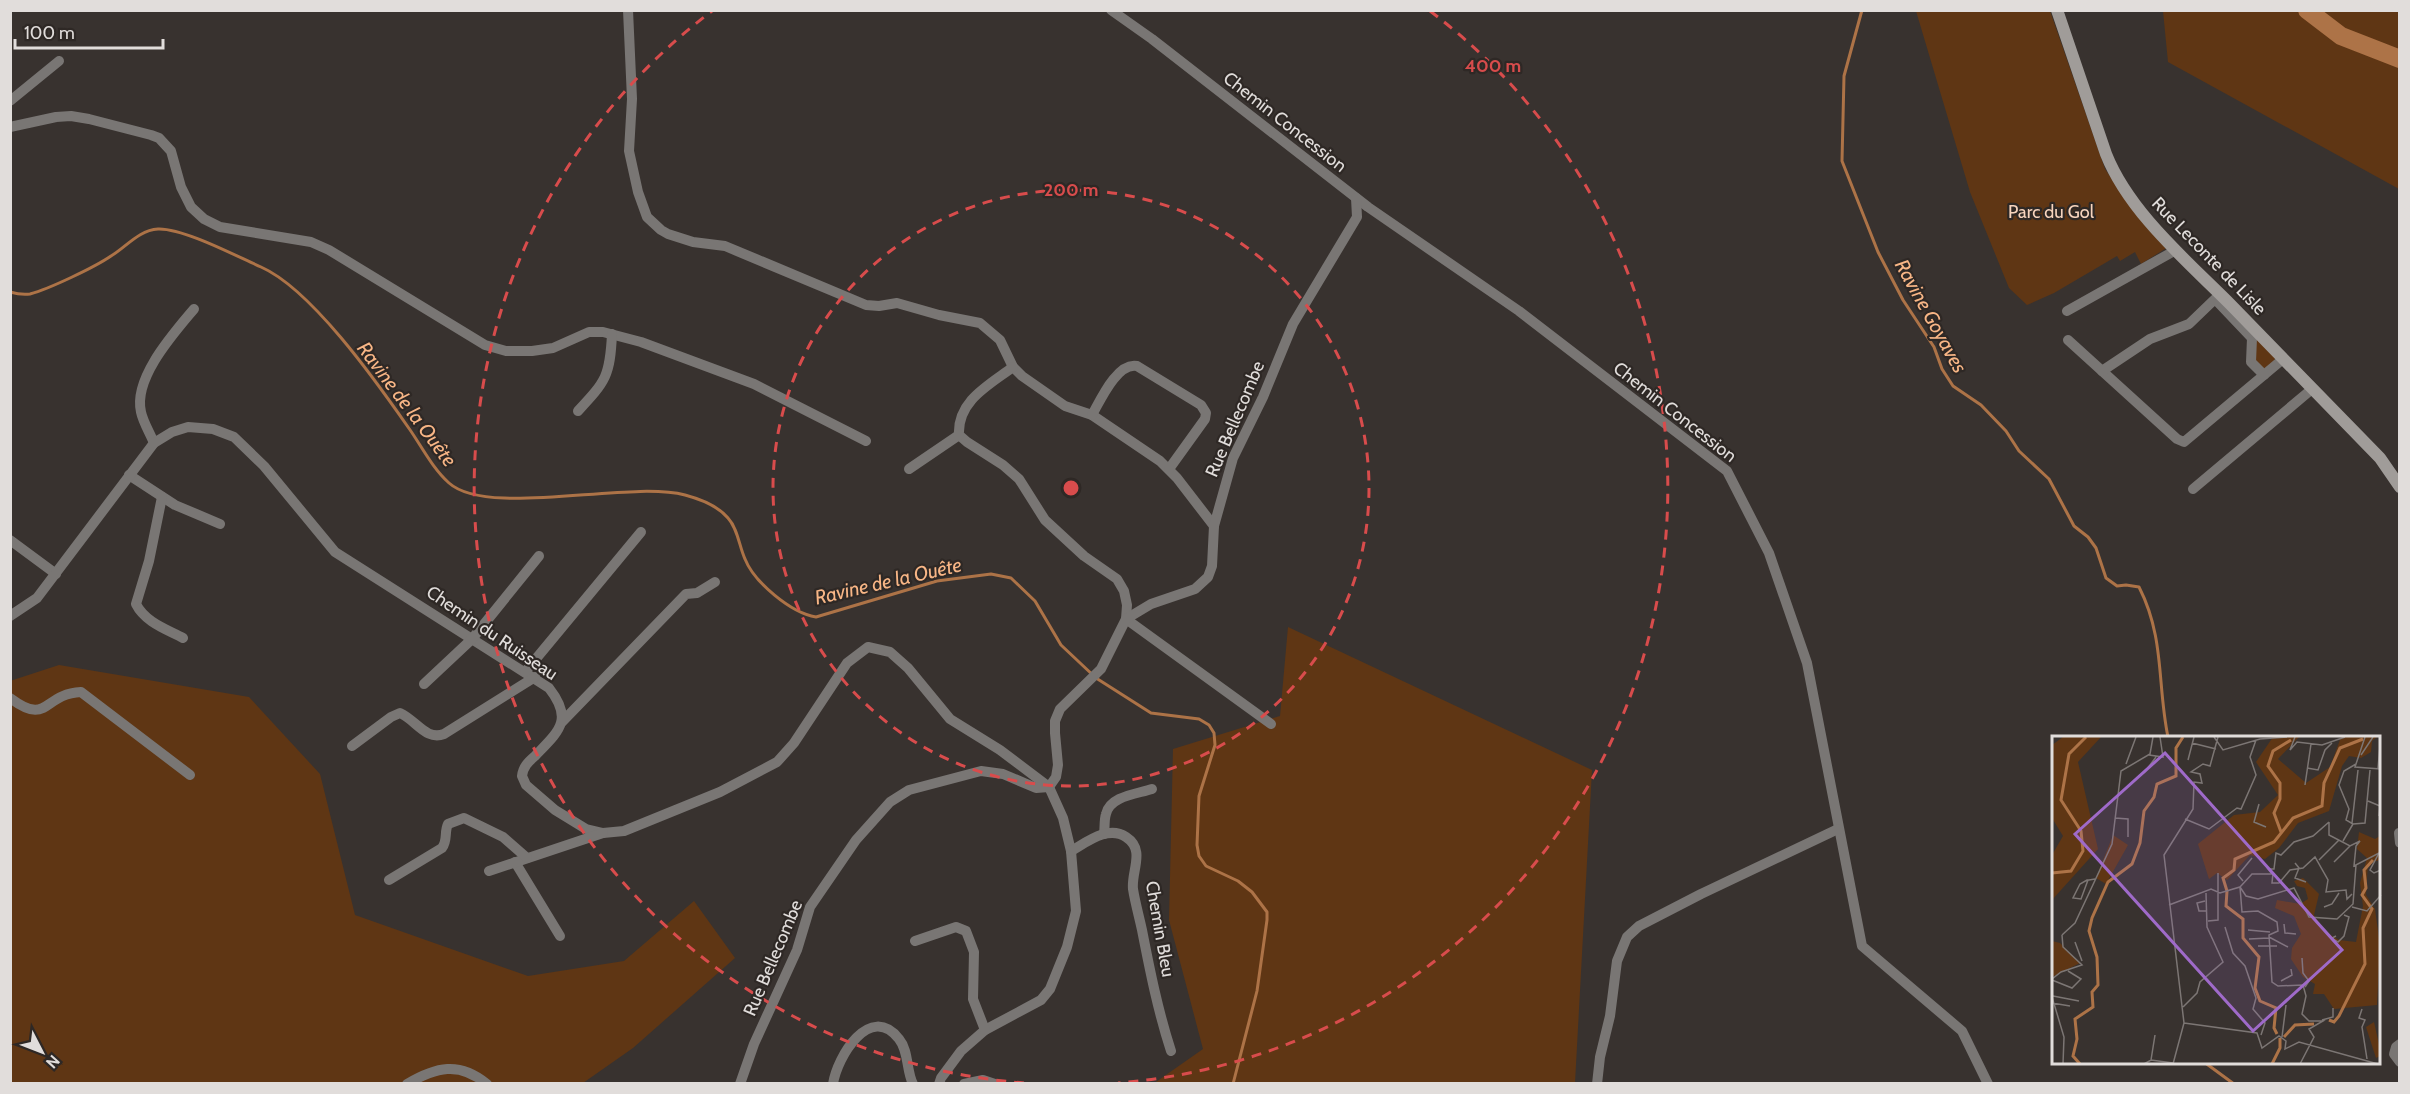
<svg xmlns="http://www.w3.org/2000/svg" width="2410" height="1094" viewBox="0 0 2410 1094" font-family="Cabin,sans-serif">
<rect width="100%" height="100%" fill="#38322f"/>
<g fill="#5f3614">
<polygon points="1916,11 2050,11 2105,169 2126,200 2168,247 2141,264 2135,252 2120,261 2117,256 2054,293 2027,305 2009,288 1970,192"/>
<polygon points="2163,11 2399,11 2399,189 2168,62"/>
<polygon points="2255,333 2276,356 2272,366 2266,370 2254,361"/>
<polygon points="1288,627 1592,770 1575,1083 1153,1084 1203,1049 1169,920 1173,749 1280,716"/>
<polygon points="59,665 249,697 320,774 355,915 528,976 624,961 694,901 735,958 633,1048 583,1083 11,1083 10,681"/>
</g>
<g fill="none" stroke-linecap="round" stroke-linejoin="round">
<g stroke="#ad7347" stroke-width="3">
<path d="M1862,10l-18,66 -2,85 36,91 25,48 31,47 8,22 11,17 28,19 25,26 13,20 30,28 25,47 14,11 8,11 10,30 11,8 9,-1 13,2c26,51 18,97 29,150"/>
<path d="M10,292c7,2 13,3 20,2 19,-5 65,-27 81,-38 15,-9 28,-26 47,-27 25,-1 78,27 103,38 50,22 115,114 147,160 13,18 24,41 41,56 39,35 179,-3 236,12 15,4 33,11 43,23 10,11 11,28 17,41 9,23 46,54 71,58l121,-36 54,-7 20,4 24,23 26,44 35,33 55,35 48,6 10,6 5,8 1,12 -16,51 -2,49 2,11 7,10 32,15 14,11 15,20v8l-10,71 -24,93"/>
<polyline points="2204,1062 2234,1084"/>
</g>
<polyline stroke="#ad7347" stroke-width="18" points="2307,10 2341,36 2400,59"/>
<g stroke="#797674" stroke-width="10">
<polyline points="628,10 632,99 629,151 638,192 647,217 661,230 668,234 693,242 725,246 866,305 879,306 897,303 939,315 980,323 1000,340 1013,367 1022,376 1065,406 1092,415 1160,461 1177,478 1214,526"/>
<polyline points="1111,10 1152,39 1368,207 1519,311 1727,471 1769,553 1807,663 1862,946 1962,1031 1988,1084"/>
<polyline points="10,101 59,61"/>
<polyline points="10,127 56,117 71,116 89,119 151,135 159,138 171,151 181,187 191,207 204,219 220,227 311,242 329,250 485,345 506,351 532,351 553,348 589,332 603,332 641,342 754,384 866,441"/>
<polyline points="2067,311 2176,250"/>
<polyline points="2068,340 2177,439 2184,442 2283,359"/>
<path d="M1013,367c-24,18 -56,34 -54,68l8,7 36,23 16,14 26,41 39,36 33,23 7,12 3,14 -1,14 145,105"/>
<polyline points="2102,371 2150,339 2189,324 2215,299 2252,338 2251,362 2264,375"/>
<path d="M578,411c28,-30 32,-35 34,-77"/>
<path d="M1092,415c8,-14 25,-53 45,-49l64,39 5,8 -1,6 -36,50"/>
<path d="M154,443c-4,-10 -11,-21 -13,-31 -8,-34 33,-79 53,-103"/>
<polyline points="909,469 959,435"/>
<polyline points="129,475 175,505 220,524"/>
<polyline points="2193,489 2312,389"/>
<path d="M162,497l-13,64 -13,43c9,18 30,25 47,34"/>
<polyline points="10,540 56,574"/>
<path d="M10,616l27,-18 117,-155 18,-11 16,-5 25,2 21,8 30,29 71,86 214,136c25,32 10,43 -14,68 -7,6 -12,11 -13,20l4,9 29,25 31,19 17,4 21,-2 96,-39 57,-30 17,-19 53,-80 21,-16 22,5 18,16 42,51 50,31 49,37 14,31 8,33 5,60 -9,36 -17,42 -9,11 -56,30 -24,21 -20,27 -2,6"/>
<polyline points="525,672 641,532"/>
<polyline points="424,684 472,639 539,556"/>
<path d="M10,698c39,29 32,-4 71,-6l109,83"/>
<polyline points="562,722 686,594 697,593 715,582"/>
<path d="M352,746l39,-29 9,-4c16,7 26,28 44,21l91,-57"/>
<polyline points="2399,833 2400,843"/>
<path d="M1104,834c1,-7 0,-14 2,-20 4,-18 31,-20 46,-25"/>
<path d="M1071,851c16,-9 37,-26 55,-14 20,13 5,34 7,52 2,13 6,27 9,41 8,41 16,81 29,121"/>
<polyline points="515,862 560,936"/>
<polyline points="489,871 603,833"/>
<path d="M389,880l53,-32c6,-8 2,-16 6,-24l16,-6 39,19 24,21"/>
<polyline points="915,941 956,927 966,931 974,952 973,999 985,1030"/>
<polyline points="2400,1044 2396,1047 2394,1054 2400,1062"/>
<path d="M407,1084c29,-17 52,-23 80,0"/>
<polyline points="740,1084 754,1044 797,950 810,907 856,840 890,802 909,790 981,771 1003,774 1036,788 1049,787 1056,777 1058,765 1055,733 1055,721 1060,709 1101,669 1126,619 1151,604 1195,589 1208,577 1212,566 1214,526 1233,458 1263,397 1293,324 1357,217 1356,198"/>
<path d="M833,1084c4,-27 37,-82 66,-45 10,12 7,31 14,45"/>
<polyline points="964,1084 983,1080 995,1084"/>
<polyline points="1597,1084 1600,1057 1610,1016 1617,961 1627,937 1639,926 1701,894 1838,829"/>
</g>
<path stroke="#a09c99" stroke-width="12" d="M2057,10l49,144c23,58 80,106 124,150 50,52 100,103 150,154l20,29"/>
</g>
<g fill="none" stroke="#d84c4c" stroke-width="3" stroke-dasharray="10 8">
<circle cx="1071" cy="488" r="298"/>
<path d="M1024 1083A597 597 0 0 1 712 11M1430 11A597 597 0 0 1 1118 1083"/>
</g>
<g text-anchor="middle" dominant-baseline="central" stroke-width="4.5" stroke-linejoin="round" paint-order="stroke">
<g font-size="18" fill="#e1dddb" stroke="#2e2825">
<text transform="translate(1285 122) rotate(38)">Chemin Concession</text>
<text transform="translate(2209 256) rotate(46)">Rue Leconte de Lisle</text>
<text transform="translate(1675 412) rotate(38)">Chemin Concession</text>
<text transform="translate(1235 419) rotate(-67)">Rue Bellecombe</text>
<text transform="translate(492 633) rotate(34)">Chemin du Ruisseau</text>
<text transform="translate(1160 929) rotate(80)">Chemin Bleu</text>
<text transform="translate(773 958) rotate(-67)">Rue Bellecombe</text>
</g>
<g font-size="18" fill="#f7d4bd" stroke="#2e2825">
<text x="2051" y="212">Parc du Gol</text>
</g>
<g font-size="20" font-style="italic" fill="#f8b686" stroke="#2e2825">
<text transform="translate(1931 316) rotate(61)">Ravine Goyaves</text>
<text transform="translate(407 404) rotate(53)">Ravine de la Ouête</text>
<text transform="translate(888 581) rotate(-13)">Ravine de la Ouête</text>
</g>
</g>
<g transform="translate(2052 736)">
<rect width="328" height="328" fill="#38322f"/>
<path d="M11,1h38l-23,25 20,87 -46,51v-45l11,-19 -11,-18v-73zM221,1h26l-21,22 28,24 24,-16 11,-30h36l-5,4 -1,11 -10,6 -12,-2 -7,10 -13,45 -31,12 -19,25 -14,11 -15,-4 -23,25 -10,-7 -8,6 -11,-35 36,-29 26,-3 18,-17 -22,-33zM307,96l16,7 5,-3v24l-12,3 -2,32 9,14 5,37 -3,59 -43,4 -10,-15h-11l2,-10 -12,-7 -12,-18 1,-11 9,-14 -7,-18 -19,-8 2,-8 23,4 8,-5 -3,-11 -8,-2 -3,-5 9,-3 16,16 -5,21 11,17 14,8 17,2 7,-36 -3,-23 7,-25 -10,-9zM61,99l15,10 -22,39 -10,-6zM0,205l8,2 20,20 -28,14zM322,286l6,27v7l-4,2 -10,-31z" fill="#5f3614"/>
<path fill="none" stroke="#ad7347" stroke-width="3" d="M229,96l-7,-19 6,-14v-16l-12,-17 5,-15 18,-11M0,137l19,-2 12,-20 -2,-20 -20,-31 8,-46 17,-17M277,284l5,2 5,-6 26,-52 -2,-36 9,-19 -10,-14 4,-7 -2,-18 9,-10M225,298l-3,-6 2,-20 -16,-7 -5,-13 4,-31 -16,-19v-19l-17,-13 1,-15 -4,-13 11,-8 1,-11 39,-17 19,-24 29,-12 2,-23 16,-35 23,-9M232,301l11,-12 19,-1M28,328l-7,-8 4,-17 -2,-20 18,-12 -1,-15 6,-7 -1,-28 -8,-26 3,-13 16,-36 24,-18 8,-21 4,-32 10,-14 3,-13 19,-8v-28l7,-11M220,328l8,-16v-10"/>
<path fill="none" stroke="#7c7674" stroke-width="1.5" d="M162,1l9,13 37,-11 27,-2M243,1l-5,13 7,-8 25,3 23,-8M313,1l-10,30 26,2M140,7l24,6M97,19l14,2 -3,-20M309,19l12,-18M136,24l6,-23M74,28l10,-27M255,32l11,2 7,-20 7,-7M326,32l2,-22M92,37l12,-16M253,49l6,-41M316,65l12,5 -1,10M207,68l-5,18 12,5M63,82l13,1v18M133,83l24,10 28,-21 4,1 15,-34 -6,-18 6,-17M277,86v13l21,11 10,-5 -4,5 -2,20 25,-13 -9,17 4,3 7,-3M300,87l6,-53M301,88l-7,-4 3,-11 -10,-24 5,-14 12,-7M301,88l12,-1 5,-53M291,105l10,-17M267,124l20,-20M282,126l16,-16M243,127l4,5 -4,10 11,4M221,137l-1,10h7l11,-13 13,-2 12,-11 13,23 -2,12 20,-2 1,9 5,-5M36,144l-7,19 -8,-1 7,-14 7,-4h2l6,-1M191,145l-5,-6 14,-17M153,165l-8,2 2,8h7M117,169l42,-16 9,4 20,-6 6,9 12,3 36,-11 15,29 28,2 16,-15 3,-39M272,171l8,-3 7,-11M300,171l15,4 14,-16M156,185l10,-1v-47M232,188l1,9 11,1M173,191l8,26 12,13 11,32 -3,11 12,14 -4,12M196,194l22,2M10,199l13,-12 37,-79 9,-73 29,-17 3,-17M284,200l-4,2 6,4 6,-6 5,-19 -5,-2M217,201l19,10M197,203l20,-1M23,206l7,19M206,210h19M250,222l1,15 6,8 -4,6M0,243l9,-7 21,-7 -19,-18 -1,-12M0,244l20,8 9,-9 -13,-8M229,245l11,-6 -1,-6M1,260l26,5M0,261l12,40 -1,27M0,267l18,3M131,271l14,-14 3,-11 23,-20 -16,-35 -1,-34M310,273l-3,9 6,2 -3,7 5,32M270,284l11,-3v-9M132,287l73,10 5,15 17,-12 7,5 -1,8 14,-7 79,22M230,301l4,-32M99,324l4,-25M92,328l7,-4 22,3M121,328l11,-41 -20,-168 29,-46 1,-27 8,1 -2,-9 -9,-2 12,-8 7,2 8,-29M248,328l14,-27 -5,-8 14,-8h-14l-7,-7 4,-18 -3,-11 -25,1 -6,-4 -3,-47 9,-4 -1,-9 -19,-11 -16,1 -2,-25 12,-13h20l-4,-5h6l2,-16 5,2 13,-13 19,-6 16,-14"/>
<path fill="#9f6ac9" fill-opacity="0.15" stroke="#9f6ac9" stroke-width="3" d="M113,17l177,197 -89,81 -178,-197z"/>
<rect width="328" height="328" fill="none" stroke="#e1dddb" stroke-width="3"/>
</g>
<circle cx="1071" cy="488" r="9" fill="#d84c4c" stroke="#2e2825" stroke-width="3"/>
<g font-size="18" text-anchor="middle" font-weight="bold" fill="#d84c4c" stroke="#2e2825" stroke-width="4.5" stroke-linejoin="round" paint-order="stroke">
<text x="1493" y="72">400 m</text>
<text x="1071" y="196">200 m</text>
</g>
<rect width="2410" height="1094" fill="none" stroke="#e1dddb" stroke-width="24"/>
<g transform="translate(42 1052) rotate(132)" stroke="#2e2825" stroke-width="4.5" paint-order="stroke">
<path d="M0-4.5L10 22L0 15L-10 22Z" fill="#e1dddb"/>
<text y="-9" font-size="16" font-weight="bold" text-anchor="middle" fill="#e1dddb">N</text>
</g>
<path d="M15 39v9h148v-9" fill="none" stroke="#e1dddb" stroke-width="3"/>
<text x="24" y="39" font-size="18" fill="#e1dddb" stroke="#2e2825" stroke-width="4.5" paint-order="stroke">100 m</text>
</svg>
